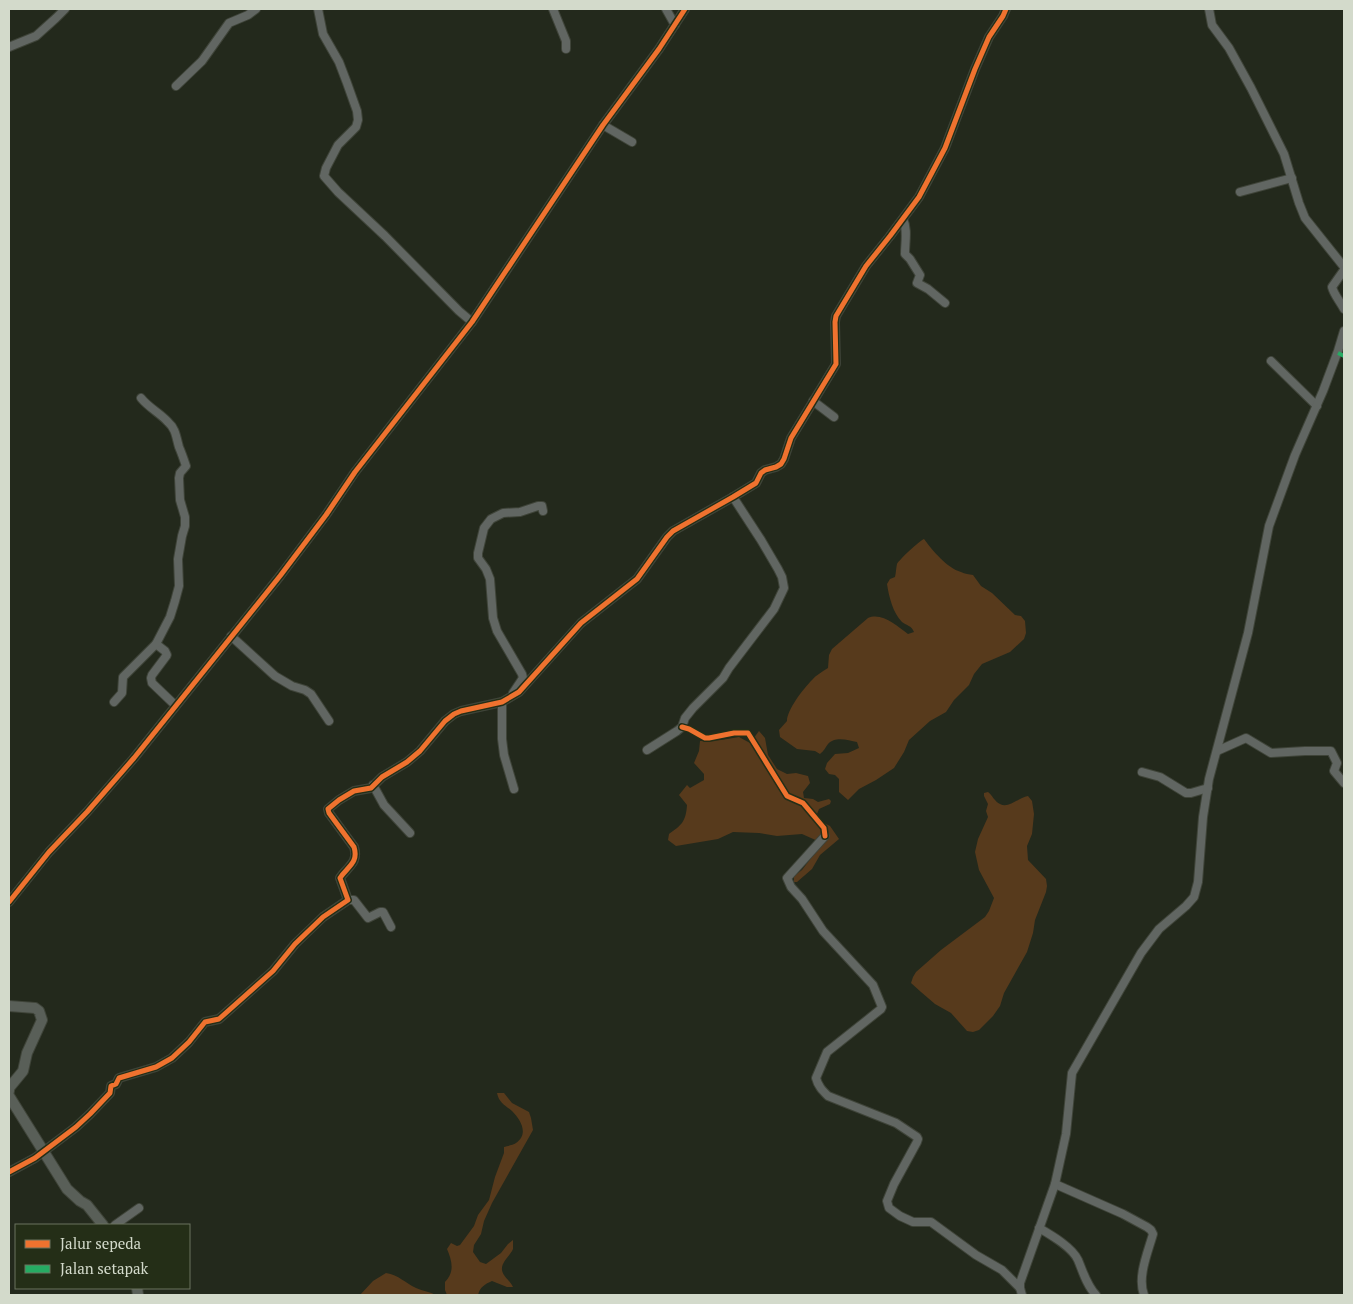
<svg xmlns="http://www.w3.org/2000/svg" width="1353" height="1304" viewBox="0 0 1353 1304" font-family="'PT Serif',serif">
<rect width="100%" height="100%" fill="#23291c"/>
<g fill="#573a1c">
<path d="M924,539c9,12 23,29 37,33 4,2 8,2 12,3l8,11 11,7 23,22 6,1 4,5 1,12 -2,6 -14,13 -28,12 -8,10 -5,11 -15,15 -8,12 -16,9 -21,19 -5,12 -10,16 -18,12 -17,9 -11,11 -9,-8v-13l-4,-4 -6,-1 -4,-5 2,-6 8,-9 13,-1 11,-5 -2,-6c-9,-2 -22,-6 -29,2 -3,4 -4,7 -8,10l-5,-3 -18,-2 -17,-12 -1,-7 8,-9c0,-11 16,-32 25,-41 4,-5 10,-8 16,-12l1,-13 3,-6 36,-31c14,-6 29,8 40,16l6,-2c-3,-7 -7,-6 -12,-10 -9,-9 -13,-25 -15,-38l3,-5 5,-2c1,-4 1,-9 2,-13 2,-4 22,-23 27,-25z"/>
<path d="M759,731l6,7 3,17 9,14 10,5 9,-1 12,3 2,7 -7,9 1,6 9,1 5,3 11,-3 2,2 -1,3 -11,5 -2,5 5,8 8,4 9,13 -19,16 -8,14 -15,13h-3v-6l8,-6 19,-25 -1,-3 -18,-8 -25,2 -18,-3 -26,-1 -15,7 -42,7 -8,-6 1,-6c13,-9 17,-13 18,-29l-8,-10 8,-10 3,3 14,-8v-6l-10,-11 5,-12 1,-10 21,-1 18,-3 11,6z"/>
<path d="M988,792c4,3 7,10 12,12 9,5 19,-7 28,-8l4,5 2,13 -2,20 -5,12 1,14 18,19 1,7 -1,6 -11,28 -2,13 -6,19 -23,41 -4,13 -7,10 -14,14 -6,2 -6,-1 -16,-18 -16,-9 -14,-12 -10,-9 2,-6 3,-5 25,-22 44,-33 4,-6 5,-13 -15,-28 -4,-18 3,-13 10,-22 -2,-6 2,-7 -4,-8v-3z"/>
<path d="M497,1093h7l8,10 17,9 2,6 2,12 -41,73 -8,18 -3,13 -7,11 -1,7 7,10 6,2 15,-11 7,-9 5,-4c0,3 0,7 0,9 -3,7 -12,13 -11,21 1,7 8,10 11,17h-6l-15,-6c-7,3 -12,6 -14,14h-31l-2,-5v-8c10,-10 7,-21 2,-33l4,-6 6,3 3,-1 14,-19 4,-11 11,-15 6,-23 9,-24v-6c3,-1 9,-2 12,-4 13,-9 5,-23 -4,-32 -7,-6 -13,-8 -15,-18z"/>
<path d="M386,1273c13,2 19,10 30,15 7,3 14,4 20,7h-76l13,-14z"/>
</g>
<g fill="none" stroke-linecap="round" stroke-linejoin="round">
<defs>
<g id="street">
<polyline points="318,9 323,34 339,62 347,83 357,111 358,120 356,127 338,145 326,168 324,176 338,192 385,236 459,311 472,322"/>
<polyline points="553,9 566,41 566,49"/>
<polyline points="666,9 675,25"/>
<polyline points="1209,9 1212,25 1229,48 1251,88 1284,154 1299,203 1305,218 1344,267"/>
<polyline points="9,47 36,36 56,18 65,9"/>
<polyline points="176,86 202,61 229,23 248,15 256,9"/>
<polyline points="603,125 632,142"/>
<polyline points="1240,192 1292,178"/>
<path d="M903,219c5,10 2,23 2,35l5,5 10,16 -3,8 11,6 17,14"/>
<path d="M1344,270l-12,17c2,8 8,14 12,22"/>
<polyline points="1271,361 1317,406"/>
<polyline points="813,401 834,417"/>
<polyline points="231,636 275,676 292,686 305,690 311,694 329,721"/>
<polyline points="156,644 165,651 167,655 152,675 151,678 152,683 175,705"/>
<polyline points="513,693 523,678 522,674 497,631 493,618 490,579 486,569 478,558 478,553 484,528 491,519 503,513 520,512 538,506 542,506 543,511"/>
<path d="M114,702l8,-9 1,-16 33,-33 14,-27 5,-16 4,-15 -1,-27 4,-23 3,-10v-9l-5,-17 -1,-22 1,-5 6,-7c-2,-6 -4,-12 -7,-19 -3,-10 -3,-18 -11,-25 -8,-9 -19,-14 -27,-24"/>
<polyline points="502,702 502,739 504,755 514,789"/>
<polyline points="647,750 677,731 682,727 685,718 693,708 723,678 729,668 774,609 784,588 782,577 778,569 761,540 733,497"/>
<polyline points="1217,751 1246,738 1271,753 1305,751 1331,751 1337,763 1334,771 1344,783"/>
<polyline points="1142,772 1160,777 1186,793 1191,793 1208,788"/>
<polyline points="373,785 384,805 410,833"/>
<path d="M825,836l-38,42 4,9 11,12 21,32 50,54 9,22 -1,2 -54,43 -11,26c2,8 6,12 12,18l68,27 21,14 1,2 -1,3 -23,42 -7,17 2,7 11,8 13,6h18l45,33 26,15 18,18"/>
<polyline points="348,900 354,900 368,918 380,912 383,912 391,927"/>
<polyline points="9,902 49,852 87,812 134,758 280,576 326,515 355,472 472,322 603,125 659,49 685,9"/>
<path d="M9,1172l26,-14 41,-31 14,-13 20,-21 1,-7 5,-2 3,-6 37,-11 16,-9 17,-16 16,-20 14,-3 54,-48 22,-27 28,-27 25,-17 -8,-22c7,-11 19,-15 14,-31l-25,-34 -1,-4 11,-9 15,-9 17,-3 11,-11 25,-15 13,-11 25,-30 9,-7 7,-3 41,-9 17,-10 62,-69 56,-44 30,-42 6,-6 60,-34 23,-14 5,-10 4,-3 11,-3 5,-3 3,-5 7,-21 45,-74 -1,-42 1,-6 30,-50 24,-30 29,-39 26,-49 30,-79 14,-32 14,-21 3,-7"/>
<path d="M1055,1184l68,30 24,13 4,3 2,4c-5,18 -16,43 -9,61"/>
<polyline points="115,1225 139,1208"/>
<path d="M1039,1228c12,7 33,19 39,32 5,12 9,26 18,35"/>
<polyline points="1022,1295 1020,1288 1020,1283 1055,1184 1066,1134 1072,1073 1141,953 1159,929 1186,906 1194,897 1198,882 1203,817 1209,779 1248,633 1269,526 1295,455 1323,391 1338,351 1344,331"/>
</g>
<g id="secondary">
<polyline points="9,1006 35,1008 39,1011 42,1020 27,1053 23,1071 9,1088 9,1091"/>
<polyline points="9,1096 67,1189 80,1201 87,1205 103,1225"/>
<polyline points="137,1288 138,1295"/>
</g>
</defs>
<use href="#street" stroke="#3f4439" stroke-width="10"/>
<use href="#secondary" stroke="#3f4439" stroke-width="12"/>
<use href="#street" stroke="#616662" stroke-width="8"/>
<use href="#secondary" stroke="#595f58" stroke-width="10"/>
<polyline stroke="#26ab63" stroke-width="4" stroke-dasharray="8 4" stroke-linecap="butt" points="1338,353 1344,356"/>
<defs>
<g id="cycleway">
<polyline points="682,727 689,729 705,738 709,738 734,733 748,733 787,796 803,803 824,828 825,836"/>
<polyline points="9,902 49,852 87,812 134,758 280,576 326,515 355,472 472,322 603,125 659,49 685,9"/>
<path d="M9,1172l26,-14 41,-31 14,-13 20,-21 1,-7 5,-2 3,-6 37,-11 16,-9 17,-16 16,-20 14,-3 54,-48 22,-27 28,-27 25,-17 -8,-22c7,-11 19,-15 14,-31l-25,-34 -1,-4 11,-9 15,-9 17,-3 11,-11 25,-15 13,-11 25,-30 9,-7 7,-3 41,-9 17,-10 62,-69 56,-44 30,-42 6,-6 60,-34 23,-14 5,-10 4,-3 11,-3 5,-3 3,-5 7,-21 45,-74 -1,-42 1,-6 30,-50 24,-30 29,-39 26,-49 30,-79 14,-32 14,-21 3,-7"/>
</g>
</defs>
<use href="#cycleway" stroke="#242e17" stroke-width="8"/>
<use href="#cycleway" stroke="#ef722f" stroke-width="5"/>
</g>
<rect width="1353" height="1304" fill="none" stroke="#d3dacb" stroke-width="20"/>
<rect x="15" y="1224" width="175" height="65" fill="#242e17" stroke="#6a735f"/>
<rect x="25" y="1240" width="25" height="8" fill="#ef722f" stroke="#6a735f"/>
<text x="60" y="1249" font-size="15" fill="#d3dacb">Jalur sepeda</text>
<rect x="25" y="1265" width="25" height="8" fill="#26ab63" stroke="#6a735f"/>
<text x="60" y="1274" font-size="15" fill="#d3dacb">Jalan setapak</text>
</svg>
